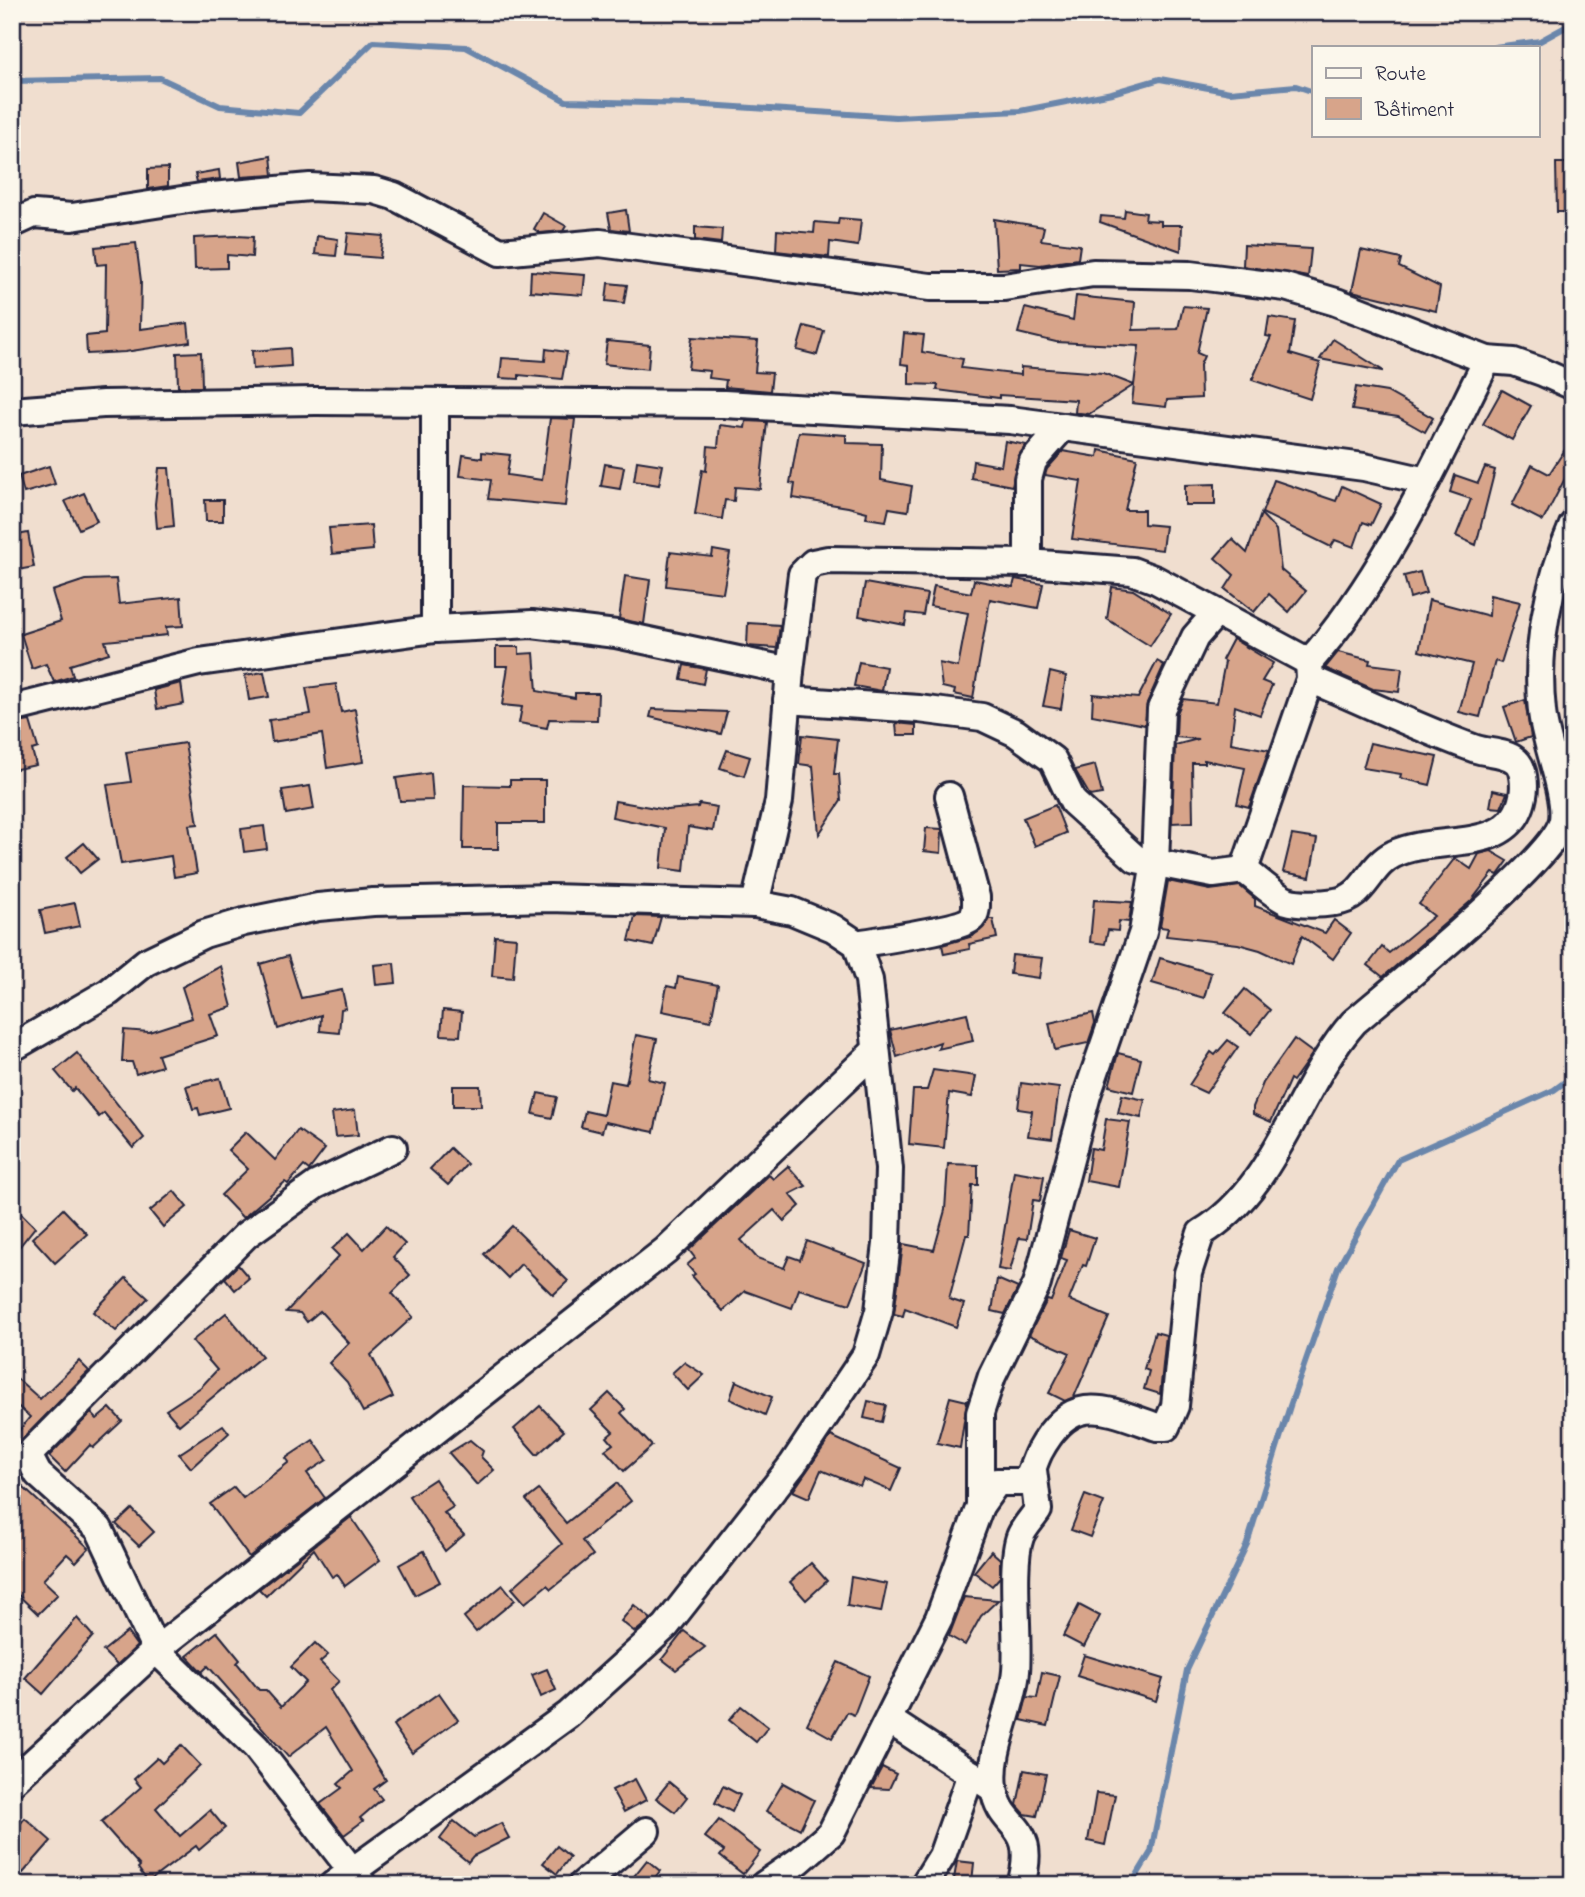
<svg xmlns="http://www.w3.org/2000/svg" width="1585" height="1897" viewBox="0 0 1585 1897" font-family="'Indie Flower',sans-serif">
<rect width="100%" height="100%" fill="#f0decf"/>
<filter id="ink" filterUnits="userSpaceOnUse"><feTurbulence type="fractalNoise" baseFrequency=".0143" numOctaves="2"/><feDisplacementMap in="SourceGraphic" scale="14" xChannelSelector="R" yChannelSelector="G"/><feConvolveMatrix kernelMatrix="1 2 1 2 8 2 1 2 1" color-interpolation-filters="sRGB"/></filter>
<g filter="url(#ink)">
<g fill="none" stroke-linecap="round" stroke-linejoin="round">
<g stroke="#6a86ab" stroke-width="6">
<polyline points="1495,47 1540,41 1573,23"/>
<polyline points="12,81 160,78 220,106 299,113 373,42 466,47 566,101 690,104 896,117 1020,111 1112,93 1160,79 1230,92 1296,86 1314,92"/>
<polyline points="1131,1885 1151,1852 1187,1670 1247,1544 1290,1406 1338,1268 1398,1160 1554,1090 1573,1076"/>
</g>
</g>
<g fill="#d7a48a" stroke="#22223b" stroke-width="2">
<polygon points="271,156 273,175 241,177 239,162"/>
<polygon points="1556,163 1573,163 1573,212 1557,212"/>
<polygon points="168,168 168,186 148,189 148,169"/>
<polygon points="219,170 220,179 197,182 195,174"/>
<polygon points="626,210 629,231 611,229 608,213"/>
<polygon points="1125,210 1146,213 1145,220 1161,221 1161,225 1182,225 1181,251 1100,222 1101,216 1124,218"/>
<polygon points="543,213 566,226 563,231 540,233 534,229"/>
<polygon points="839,218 861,220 858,246 830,242 829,257 776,251 777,230 814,233 815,222 838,224"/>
<polygon points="994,219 1044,227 1041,240 1080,245 1078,259 1040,265 1021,263 1021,268 997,269"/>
<polygon points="695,227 722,229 721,243 695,240"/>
<polygon points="348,233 383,236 380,258 345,255"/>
<polygon points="237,236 253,237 252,257 227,255 227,268 195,269 194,238"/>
<polygon points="317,236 338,239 336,256 315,254"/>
<polygon points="136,243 141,281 140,329 188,323 190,342 125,352 87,354 86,336 105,334 106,264 97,265 95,247"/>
<polygon points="1244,245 1311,249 1308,277 1243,266"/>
<polygon points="1361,250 1401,259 1399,267 1440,287 1436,311 1352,291"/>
<polygon points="531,271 585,275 583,295 530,291"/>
<polygon points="608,283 627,285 624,303 606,301"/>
<polygon points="1076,296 1135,302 1133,330 1178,329 1183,306 1207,308 1197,353 1204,356 1200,365 1201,398 1167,400 1166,407 1132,403 1134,385 1089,414 1080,413 1075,413 1076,400 999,395 999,398 937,390 938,385 909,384 909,365 901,364 904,333 924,335 922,352 963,359 961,368 1021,375 1021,367 1103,373 1134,385 1139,346 1056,342 1018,333 1025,308 1073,320"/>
<polygon points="1269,317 1295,321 1290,354 1320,363 1310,399 1252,380 1271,337 1266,336"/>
<polygon points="804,326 824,331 817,355 797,350"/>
<polygon points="692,337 758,341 755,372 772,373 770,391 725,387 726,380 709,378 710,371 688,369"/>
<polygon points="1333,339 1382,370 1382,371 1320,359"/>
<polygon points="607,341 650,345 648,369 604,364"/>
<polygon points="290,348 291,366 253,369 252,351"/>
<polygon points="546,349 567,352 562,379 519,375 519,379 500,378 502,358 545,361"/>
<polygon points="201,352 202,387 178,387 177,353"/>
<polygon points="1356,387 1387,392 1433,418 1425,432 1398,417 1352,410"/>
<polygon points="1502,390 1531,406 1512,440 1483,424"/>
<polygon points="550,418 575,419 565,506 488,499 491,480 460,476 463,455 482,458 482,452 510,455 507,475 542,480"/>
<polygon points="746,421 767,422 760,489 735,487 734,501 725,500 722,519 695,514 702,470 706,471 708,446 718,447 720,425 745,428"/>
<polygon points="799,432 846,435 846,443 882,444 881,480 912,486 908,511 889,508 886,521 866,518 867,512 848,507 793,498 795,484 790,483"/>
<polygon points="1005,441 1026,445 1018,457 1012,486 971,478 973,461 1001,466"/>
<polygon points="1568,445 1573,448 1573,463 1543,521 1512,505 1532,465 1549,474"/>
<polygon points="1099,450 1137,458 1125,510 1144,510 1144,524 1165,526 1162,550 1072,539 1081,481 1045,475 1047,469 1063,451 1098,457"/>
<polygon points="637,461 663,465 659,485 634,481"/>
<polygon points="605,464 624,467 620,489 601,486"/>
<polygon points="49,466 55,484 24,493 19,476"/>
<polygon points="1485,467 1495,470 1476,545 1456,536 1471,499 1450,492 1455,475 1478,483"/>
<polygon points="159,468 169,468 174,526 157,528 155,504"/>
<polygon points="1274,480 1336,501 1342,486 1381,504 1371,525 1363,522 1354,547 1335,540 1331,547 1262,513"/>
<polygon points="1215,484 1215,505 1185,505 1185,485"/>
<polygon points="84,493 97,521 79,529 65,501"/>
<polygon points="205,500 223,500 223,521 206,521"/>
<polygon points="1261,514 1276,530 1281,570 1306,591 1289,612 1269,594 1254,612 1225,589 1234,575 1215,558 1232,539 1247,553"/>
<polygon points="371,525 373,550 332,554 329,528"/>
<polygon points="28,533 34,567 12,571 12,536"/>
<polygon points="713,550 730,553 723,593 666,586 670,552 712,557"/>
<polygon points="1420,572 1426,593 1410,598 1404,576"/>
<polygon points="625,576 650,580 644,624 619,619"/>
<polygon points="116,579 119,604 181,597 183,626 166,627 167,635 105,641 109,653 70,665 73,676 54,682 46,664 32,669 21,634 61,621 52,591 85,580"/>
<polygon points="1015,579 1043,584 1038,608 990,599 973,698 954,694 955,690 942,687 939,663 958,667 968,613 930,606 934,586 971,593 974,580 1013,587"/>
<polygon points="865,583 927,594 923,615 907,613 905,625 859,616"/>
<polygon points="1112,587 1133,590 1171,614 1150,646 1107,619"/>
<polygon points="1490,595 1520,602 1501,663 1495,661 1480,717 1459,712 1472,664 1419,651 1429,600 1489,616"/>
<polygon points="748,623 780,625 777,648 747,646"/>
<polygon points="1233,639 1273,663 1262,681 1272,685 1260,715 1235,706 1231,743 1269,750 1249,807 1237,804 1245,768 1204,760 1204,763 1192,763 1193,822 1172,823 1175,745 1198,739 1176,737 1177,713 1183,699 1217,703 1225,662 1222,660"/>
<polygon points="496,647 519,647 519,654 534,653 537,691 575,698 575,693 598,693 597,720 549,719 547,728 519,723 522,707 502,705 508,666 496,666"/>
<polygon points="1338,652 1370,660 1369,664 1402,668 1399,692 1373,689 1325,668"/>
<polygon points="1157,661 1164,665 1147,703 1145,725 1092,715 1093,694 1138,698"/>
<polygon points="859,662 886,667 882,691 854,686"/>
<polygon points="684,665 706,669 703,684 681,679"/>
<polygon points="264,672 269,697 249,700 245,675"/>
<polygon points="1050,672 1066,676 1061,709 1043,706"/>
<polygon points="181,683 184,704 157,709 154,690"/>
<polygon points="336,684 341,712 355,709 363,762 327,768 322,734 272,742 269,720 311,714 306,688"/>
<polygon points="1525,700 1531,737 1516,742 1504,707"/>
<polygon points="652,709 727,712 721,734 650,717"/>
<polygon points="30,721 38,748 32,750 36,765 12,770 12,724"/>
<polygon points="896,723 916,725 916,735 897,735"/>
<polygon points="802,735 838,739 834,774 839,774 841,801 819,834 813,766 799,764"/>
<polygon points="185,743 198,824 189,825 197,873 174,877 171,856 121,864 107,785 131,782 126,752"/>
<polygon points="1370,743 1437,757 1430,785 1400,778 1401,774 1363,768"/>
<polygon points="727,750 750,757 744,776 720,768"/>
<polygon points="1095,765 1102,794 1090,796 1075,770"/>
<polygon points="431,773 433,800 400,801 396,778"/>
<polygon points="510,780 545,780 545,823 498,823 498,849 463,849 464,785 510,786"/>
<polygon points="310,786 314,809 286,814 282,790"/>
<polygon points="1493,790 1507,793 1501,808 1490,807"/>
<polygon points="615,801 667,810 698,807 699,804 717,807 713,831 688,827 684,871 661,868 665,828 612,817"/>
<polygon points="1055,805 1066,833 1035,846 1023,818"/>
<polygon points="264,826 267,849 244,852 241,829"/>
<polygon points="926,828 942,829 941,853 924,851"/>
<polygon points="1292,835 1317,839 1310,877 1283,872"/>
<polygon points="84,843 98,859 80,873 67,857"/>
<polygon points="1491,851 1508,861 1498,875 1493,873 1471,901 1383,977 1368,965 1382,947 1389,953 1434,916 1419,904 1455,858 1471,869 1479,854"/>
<polygon points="1168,881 1210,890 1240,886 1255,899 1255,906 1325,933 1334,920 1351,933 1333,959 1302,936 1291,964 1260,950 1238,944 1166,936 1168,928 1160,927"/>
<polygon points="1094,900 1132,902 1129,922 1119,921 1118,931 1108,930 1105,944 1090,942"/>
<polygon points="75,903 80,926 45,933 40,910"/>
<polygon points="635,916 661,917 653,946 629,941"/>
<polygon points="989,919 993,919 997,938 969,944 970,949 944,954 942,945 973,936"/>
<polygon points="495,936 516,938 513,978 492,976"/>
<polygon points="1012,955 1042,958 1039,978 1010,974"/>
<polygon points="288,956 301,998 342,990 346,1008 341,1009 339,1033 320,1031 321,1015 278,1029 260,964"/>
<polygon points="1160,958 1211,973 1204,998 1152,983"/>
<polygon points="394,963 396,983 376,985 374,965"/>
<polygon points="221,966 232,1007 210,1014 218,1036 158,1055 162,1066 136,1074 132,1062 122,1062 124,1030 149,1032 192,1018 182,987"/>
<polygon points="678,977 718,985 711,1021 662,1011 667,986 676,988"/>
<polygon points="1245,989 1270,1010 1251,1034 1225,1013"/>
<polygon points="443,1010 462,1012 460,1036 441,1035"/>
<polygon points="967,1013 973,1041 938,1049 940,1042 897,1057 890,1030"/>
<polygon points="1093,1013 1095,1023 1088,1043 1055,1050 1049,1023"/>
<polygon points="636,1035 657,1039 648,1079 665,1083 654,1132 605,1122 602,1132 581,1127 585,1111 603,1115 610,1081 626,1084"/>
<polygon points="1294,1039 1313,1053 1293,1081 1290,1079 1271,1122 1253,1114 1253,1107 1263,1083"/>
<polygon points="1228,1040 1238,1047 1206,1093 1189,1085 1211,1052 1215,1055"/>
<polygon points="77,1053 144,1138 133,1148 104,1113 99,1117 75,1088 72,1091 55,1071"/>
<polygon points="1118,1053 1141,1059 1133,1092 1109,1086"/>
<polygon points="933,1070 976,1076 972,1097 949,1093 944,1148 909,1144 913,1090 927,1090"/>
<polygon points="220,1078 229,1108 200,1115 198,1108 193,1109 186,1086"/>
<polygon points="1021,1083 1059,1088 1052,1139 1028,1136 1032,1111 1018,1109"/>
<polygon points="453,1086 480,1086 481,1106 453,1106"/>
<polygon points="538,1093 557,1097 552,1118 533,1114"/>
<polygon points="1122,1095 1145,1100 1141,1118 1118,1113"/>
<polygon points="355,1110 358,1135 335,1137 332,1113"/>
<polygon points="1106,1119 1130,1122 1119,1187 1086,1181 1091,1148 1101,1150"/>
<polygon points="298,1130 325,1149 309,1170 304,1166 288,1184 285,1182 243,1218 221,1195 248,1169 228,1150 246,1132 275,1160"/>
<polygon points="450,1148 467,1164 448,1185 430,1169"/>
<polygon points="948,1164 978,1165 978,1185 972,1185 969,1235 966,1235 949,1299 964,1304 956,1327 905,1308 903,1316 894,1314 903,1244 934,1250 945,1210"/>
<polygon points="788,1166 806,1186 790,1194 800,1206 784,1221 774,1210 741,1240 757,1258 784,1268 789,1256 800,1260 807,1241 866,1263 850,1304 799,1289 792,1308 745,1291 723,1311 692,1276 695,1274 687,1265 695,1258 689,1250 769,1175 773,1179"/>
<polygon points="1014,1171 1044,1176 1040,1201 1033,1200 1027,1239 1019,1238 1010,1271 998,1269"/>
<polygon points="174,1191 187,1207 163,1227 150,1211"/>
<polygon points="12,1204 35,1227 12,1256"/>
<polygon points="63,1209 87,1234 55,1263 32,1238"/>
<polygon points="386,1226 405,1244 393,1257 410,1275 392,1293 413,1317 371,1355 393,1397 363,1412 347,1382 329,1363 349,1343 320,1311 307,1322 300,1313 286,1312 339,1256 332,1249 349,1233 364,1249"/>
<polygon points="512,1226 568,1281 553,1295 521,1264 508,1278 484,1254"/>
<polygon points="1069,1230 1095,1238 1086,1266 1083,1265 1069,1300 1109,1317 1074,1397 1065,1401 1049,1393 1070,1353 1029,1335 1047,1300 1051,1301 1067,1260 1061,1258"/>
<polygon points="238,1265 249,1278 235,1290 225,1278"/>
<polygon points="126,1278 148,1298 116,1331 93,1312"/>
<polygon points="997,1279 1018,1288 1005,1314 992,1311"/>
<polygon points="226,1313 262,1356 179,1425 166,1410 201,1387 217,1370 192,1341"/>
<polygon points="1155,1332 1166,1335 1160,1394 1144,1389 1149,1371 1144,1369"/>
<polygon points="79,1361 89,1371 15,1447 12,1439 30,1417 12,1401 12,1374 40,1399"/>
<polygon points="684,1362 704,1375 688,1390 672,1373"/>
<polygon points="736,1381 772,1397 765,1415 730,1399"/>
<polygon points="609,1393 625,1409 621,1413 652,1446 624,1471 605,1450 613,1444 607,1437 613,1432 591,1410"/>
<polygon points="950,1397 967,1401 960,1448 937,1443"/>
<polygon points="868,1401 886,1405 882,1422 864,1418"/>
<polygon points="540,1406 564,1431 537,1455 514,1429"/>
<polygon points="110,1408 122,1421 93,1448 90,1445 65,1472 49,1456 91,1413 97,1419"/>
<polygon points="223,1425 229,1433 191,1468 179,1454"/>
<polygon points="831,1436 901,1468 891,1491 863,1479 860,1486 821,1470 809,1498 793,1491"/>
<polygon points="313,1440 327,1460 307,1473 325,1498 249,1557 210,1504 234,1487 243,1498 289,1462 286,1458"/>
<polygon points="470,1440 483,1451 481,1457 494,1470 477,1485 449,1453"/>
<polygon points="12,1477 89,1548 76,1562 67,1554 43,1580 58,1594 38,1614 12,1589"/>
<polygon points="435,1479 453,1507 444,1513 464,1535 445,1551 409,1496"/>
<polygon points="617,1483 631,1501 582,1541 593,1555 551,1589 547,1585 525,1603 512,1588 562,1544 526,1500 539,1490 566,1523"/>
<polygon points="1085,1495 1104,1502 1090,1537 1071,1530"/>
<polygon points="132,1509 154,1532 139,1546 116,1524"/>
<polygon points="351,1517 380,1560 345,1586 337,1574 332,1577 314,1549 266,1596 259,1589"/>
<polygon points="424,1551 440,1582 415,1595 399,1565"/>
<polygon points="991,1551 1000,1559 1000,1577 992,1586 974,1572"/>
<polygon points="811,1563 827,1581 806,1600 790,1582"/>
<polygon points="851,1577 887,1584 881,1612 847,1606"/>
<polygon points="503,1585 515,1600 476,1632 464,1617"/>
<polygon points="964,1597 998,1600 981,1616 965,1645 949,1636"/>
<polygon points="634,1605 651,1619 635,1632 621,1621"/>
<polygon points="1079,1605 1100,1616 1084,1647 1063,1636"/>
<polygon points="77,1618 93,1636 43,1694 25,1678"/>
<polygon points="684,1631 705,1647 676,1670 662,1659"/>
<polygon points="127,1632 137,1646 117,1665 103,1651"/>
<polygon points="217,1632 240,1660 237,1663 259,1690 266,1690 281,1707 306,1682 291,1667 315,1643 328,1655 320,1662 339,1681 330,1690 386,1780 374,1789 382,1799 360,1818 363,1821 344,1835 320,1804 342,1788 338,1784 353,1771 326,1727 288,1757 208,1666 202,1672 187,1656"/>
<polygon points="1084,1655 1163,1679 1156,1701 1077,1676"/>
<polygon points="838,1662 869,1676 854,1715 847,1712 832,1738 807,1724"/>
<polygon points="547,1669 556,1690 541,1697 532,1675"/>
<polygon points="1042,1672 1060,1676 1048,1726 1021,1720 1027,1697 1037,1698"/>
<polygon points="439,1693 458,1720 412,1753 393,1725"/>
<polygon points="741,1706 768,1727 756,1742 729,1720"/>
<polygon points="181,1745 200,1765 156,1808 180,1836 210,1810 225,1828 199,1850 196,1846 148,1882 138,1868 140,1866 101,1822 141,1787 134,1779 157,1758 162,1763"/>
<polygon points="882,1767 896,1774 889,1789 871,1788"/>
<polygon points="1024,1770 1046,1774 1037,1816 1025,1814 1017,1805"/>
<polygon points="635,1779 646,1800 624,1812 612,1790"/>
<polygon points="669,1782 687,1797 675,1812 656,1798"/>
<polygon points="783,1783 814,1800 800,1829 766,1811"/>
<polygon points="723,1786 740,1795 732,1812 715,1803"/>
<polygon points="1096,1793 1115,1795 1105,1845 1088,1841"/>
<polygon points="25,1818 51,1841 23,1873 12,1864 12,1833"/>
<polygon points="719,1820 760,1852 743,1874 720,1856 724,1851 705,1837"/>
<polygon points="454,1821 474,1837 501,1823 509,1838 473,1856 468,1862 440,1839"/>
<polygon points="557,1846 570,1857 557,1874 543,1863"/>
<polygon points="647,1860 660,1871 649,1885 627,1885"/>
<polygon points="957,1861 974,1863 972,1882 954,1879"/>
</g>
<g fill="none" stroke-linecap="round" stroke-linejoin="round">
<defs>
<g id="street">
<polyline points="12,224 34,214 72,217 201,197 310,187 374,190 394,196 500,252 600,243 930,287 1004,287 1093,273 1190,275 1285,287 1336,302 1487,360 1514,362 1542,372 1573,386"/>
<polyline points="435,402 435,629"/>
<polyline points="12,411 103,404 316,401 724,404 1010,420 1364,467 1426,481"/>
<polyline points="1028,563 1028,479 1033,461 1063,427"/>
<path d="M787,700l132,9 63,8 34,16 37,27 20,42 63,57 77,15 31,-4c13,9 29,25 43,31 12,4 35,3 48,1 31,-4 33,-36 59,-48 42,-21 118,3 129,-58 2,-10 1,-28 -7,-35 -10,-9 -27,-8 -40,-12 -56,-20 -111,-47 -166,-70"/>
<polyline points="12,709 199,662 435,629 532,624 616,634 790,671"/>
<path d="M1244,870l66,-191 -1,-17c76,-85 127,-200 178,-302"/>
<polyline points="755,904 779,801 790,671 802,574 813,563 828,560 1028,563 1132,571 1156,580 1309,662"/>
<path d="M857,944c21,-4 105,-15 115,-26 5,-6 4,-14 4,-21l-27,-101"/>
<polyline points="12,1048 109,992 146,962 204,934 244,922 318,907 373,902 550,898 755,904 792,911 833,928 857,944 869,980 889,1169 887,1244 879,1311 866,1355 793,1464 666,1626 568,1715 333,1885"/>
<polyline points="980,1506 980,1413 992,1376 1037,1284 1087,1095 1143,932 1155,863 1161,709 1195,637 1216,613"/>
<polyline points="889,1720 994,1789"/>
<polyline points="12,1782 156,1650 666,1250 875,1051"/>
<polyline points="363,1885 256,1747 156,1650 99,1529 38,1474 28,1455 246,1235 316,1185 393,1148"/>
<polyline points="582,1885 646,1831"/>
<path d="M764,1885l36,-25 31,-27 108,-215 41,-112 17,-24h29c6,-10 8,-20 13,-30 33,-61 64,-44 118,-25h9l9,-21 13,-133 13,-40c76,-45 97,-148 153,-211 37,-32 202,-164 209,-202 4,-27 -19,-80 -21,-109 -7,-63 6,-128 31,-186"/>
<polyline points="924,1885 942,1856 971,1774"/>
<path d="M1021,1885c18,-66 -21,-52 -27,-98 -5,-38 19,-78 22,-116 3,-33 -6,-107 4,-134 3,-9 13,-19 18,-27l-5,-40"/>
</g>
</defs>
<use href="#street" stroke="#22223b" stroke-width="32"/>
<use href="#street" stroke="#fbf7ec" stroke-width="26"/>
</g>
</g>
<rect width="1585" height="1897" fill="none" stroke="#fbf7ec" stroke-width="42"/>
<rect x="21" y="21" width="1543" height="1855" fill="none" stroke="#22223b" stroke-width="2.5" filter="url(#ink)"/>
<rect x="1312" y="46" width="228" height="91" fill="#fbf7ec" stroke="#a4a2a5" stroke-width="2"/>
<rect x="1326" y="68" width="35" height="10" fill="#fbf7ec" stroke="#a4a2a5" stroke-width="2"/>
<text x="1375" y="80" font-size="21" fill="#22223b">Route</text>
<rect x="1326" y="98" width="35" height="21" fill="#d7a48a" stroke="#a4a2a5" stroke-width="2"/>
<text x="1375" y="116" font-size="21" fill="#22223b">Bâtiment</text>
</svg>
